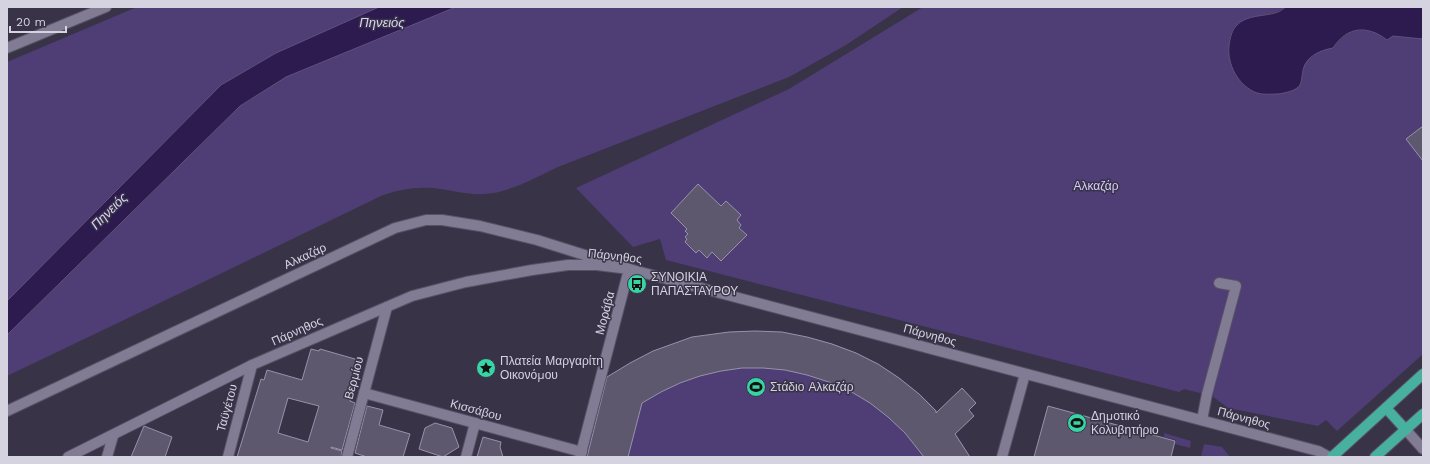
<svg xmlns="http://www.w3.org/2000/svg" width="1430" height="464" viewBox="0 0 1430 464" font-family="'Work Sans',sans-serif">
<rect width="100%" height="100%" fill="#393348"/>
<g fill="#4f3d75">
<polygon points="137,7 379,7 276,53 221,85 7,301 7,62"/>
<path d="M456,7h447l-57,38 -57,32 -231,90c-23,11 -49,26 -75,27 -14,1 -28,-3 -42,-5 -21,-3 -41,0 -60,7l-163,79 -211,101v-41l233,-229 46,-29z"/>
<path d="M923,7h363c-31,18 -62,0 -56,54l38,33c10,0 22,0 30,-8 4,-3 4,-10 5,-15 2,-15 17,-21 30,-23 16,-21 33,-24 54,-8l6,-4 30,3v315l-86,77 -11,-11 -8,6 -90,-18 -16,-12 -28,-7 -5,3 -513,-132 -6,-21 -27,8 -57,-59 213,-99z"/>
<path d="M755,331c18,1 35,2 52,6 67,14 131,59 163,120h-386l20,-77c45,-33 96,-48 151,-49z"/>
<polygon points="1164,433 1191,441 1190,448 1175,444 1176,440 1164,437"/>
<polygon points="1204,444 1222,447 1230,457 1201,457"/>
</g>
<g fill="#2d1a4f" stroke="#60527b">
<polygon points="379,7 456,7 286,77 240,106 7,335 7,301 221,85 276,53"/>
<path d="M1286,7h137v32l-30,-3 -6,4c-19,-15 -40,-14 -54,8 -12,2 -27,8 -30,22 -1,4 -1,11 -3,15 -4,6 -15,8 -22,9 -7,0 -15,1 -21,-1 -19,-7 -30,-29 -28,-47 1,-7 2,-14 7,-20 10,-12 29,-9 42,-14 3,-1 6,-4 8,-5z"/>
</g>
<g fill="#5e586f" stroke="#9891ab" fill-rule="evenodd">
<polygon points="1423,126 1423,161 1406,139"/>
<polygon points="698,184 721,206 726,201 741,215 737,220 741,225 739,228 747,235 721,261 712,252 707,258 699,250 696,253 685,242 687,239 685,237 688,234 685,231 687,229 671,213"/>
<polygon points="755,331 782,332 807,337 832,344 856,353 878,364 899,378 919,394 936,411 936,413 962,388 976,403 969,410 974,416 955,434 970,457 924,457 905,433 888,417 870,403 850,391 829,382 807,375 785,370 763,368 742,368 721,371 700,376 680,383 661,392 642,403 628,457 587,457 607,377 630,363 653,351 692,337 729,332"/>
<path d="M311,349l8,2 1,-2 42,12 -12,40 5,2 -13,47 -11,-3v1l11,3 -1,6h-104l24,-78 3,1 3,-10 35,10zM288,398l31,8 -11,36 -30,-9z"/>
<polygon points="367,406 383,410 379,425 410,434 403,457 367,457 355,453"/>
<polygon points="1048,406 1175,441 1171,457 1034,457"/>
<polygon points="435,423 452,428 459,447 443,457 419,449 425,428"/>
<polygon points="144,426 172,437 165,457 131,457"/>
<polygon points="483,437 501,442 500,447 503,457 477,457"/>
</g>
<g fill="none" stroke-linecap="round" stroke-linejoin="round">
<defs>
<polyline id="service" points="1202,420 1207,394 1236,286 1219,283"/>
<g id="minor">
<polyline points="364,393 582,452"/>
<polyline points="1406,430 1423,449"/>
<polyline points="68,457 252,365 412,296 466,282 532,270 568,265 597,265 629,269 580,457"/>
<polyline points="107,457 113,436"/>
<polyline points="228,457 252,365"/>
<polyline points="347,457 387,307"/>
<polyline points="466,457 475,423"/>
<polyline points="1002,457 1025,374"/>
</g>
<g id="tertiary">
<polyline points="7,48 106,7"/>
<polyline points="7,411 395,228 426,220 442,220 480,226 537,240 629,269 1318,451 1329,457"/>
</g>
<g id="primary">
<polyline points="1386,408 1406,430"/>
<polyline points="1332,457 1423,374"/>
<polyline points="1375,457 1423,414"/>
</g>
</defs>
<use href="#service" stroke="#575264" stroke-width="12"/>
<use href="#minor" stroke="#575264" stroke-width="12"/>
<use href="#tertiary" stroke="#575264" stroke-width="12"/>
<use href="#primary" stroke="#575264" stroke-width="12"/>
<use href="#service" stroke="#817b94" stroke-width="10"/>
<use href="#minor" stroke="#817b94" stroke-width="10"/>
<use href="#tertiary" stroke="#817b94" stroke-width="10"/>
<use href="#primary" stroke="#47b09e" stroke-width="10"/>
</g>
<defs>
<symbol id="bus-disc" viewBox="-11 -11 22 22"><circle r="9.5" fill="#37d4a6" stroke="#393348"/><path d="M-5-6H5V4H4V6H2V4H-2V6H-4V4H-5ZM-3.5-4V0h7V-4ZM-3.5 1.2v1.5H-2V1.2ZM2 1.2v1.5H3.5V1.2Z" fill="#111"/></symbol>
<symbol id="sight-disc" viewBox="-11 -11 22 22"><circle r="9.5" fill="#37d4a6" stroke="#393348"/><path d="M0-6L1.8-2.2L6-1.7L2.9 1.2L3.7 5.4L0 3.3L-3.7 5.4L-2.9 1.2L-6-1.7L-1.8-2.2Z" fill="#111"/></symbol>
<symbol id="stadium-disc" viewBox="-11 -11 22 22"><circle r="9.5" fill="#37d4a6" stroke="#393348"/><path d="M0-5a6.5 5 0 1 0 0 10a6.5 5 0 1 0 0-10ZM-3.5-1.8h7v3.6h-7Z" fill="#111"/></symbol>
</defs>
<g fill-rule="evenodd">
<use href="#bus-disc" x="626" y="273" width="22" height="22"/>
<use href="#sight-disc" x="475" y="357" width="22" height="22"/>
<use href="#stadium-disc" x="745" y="376" width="22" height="22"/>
<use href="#stadium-disc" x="1066" y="412" width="22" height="22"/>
</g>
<g text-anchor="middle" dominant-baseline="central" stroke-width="3" stroke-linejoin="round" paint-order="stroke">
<g font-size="12" fill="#d8caff" stroke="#393348">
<text x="1096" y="186">Αλκαζάρ</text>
</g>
<g font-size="12" fill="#d6d3e1" stroke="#393348">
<text transform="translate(305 256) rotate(-25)">Αλκαζάρ</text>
<text transform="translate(615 256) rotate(7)">Πάρνηθος</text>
<text transform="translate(605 313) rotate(-75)">Μοράβα</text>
<text transform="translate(297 331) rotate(-24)">Πάρνηθος</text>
<text transform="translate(930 335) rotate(15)">Πάρνηθος</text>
<text transform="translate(354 378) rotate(-75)">Βερμίου</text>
<text transform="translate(227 408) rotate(-75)">Ταϋγέτου</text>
<text transform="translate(476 410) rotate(15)">Κισσάβου</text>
<text transform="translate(1244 418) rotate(15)">Πάρνηθος</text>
</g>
<g font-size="12" fill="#d6d3e1" stroke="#393348" text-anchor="start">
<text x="651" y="277">ΣΥΝΟΙΚΙΑ<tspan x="651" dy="14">ΠΑΠΑΣΤΑΥΡΟΥ</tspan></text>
<text x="500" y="361">Πλατεία Μαργαρίτη<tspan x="500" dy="14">Οικονόμου</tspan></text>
<text x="770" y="387">Στάδιο Αλκαζάρ</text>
<text x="1091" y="416">Δημοτικό<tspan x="1091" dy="14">Κολυβητήριο</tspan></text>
</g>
<g font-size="13" font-style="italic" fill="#dbd3f6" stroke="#393348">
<text x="382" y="22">Πηνειός</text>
<text transform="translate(109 211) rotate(-45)">Πηνειός</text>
</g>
</g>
<rect width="1430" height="464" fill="none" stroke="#d6d3e1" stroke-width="16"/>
<path d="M10 26v6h56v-6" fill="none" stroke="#d6d3e1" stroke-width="2"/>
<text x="16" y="26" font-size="12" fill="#d6d3e1" stroke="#393348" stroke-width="3" paint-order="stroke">20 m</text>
</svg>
